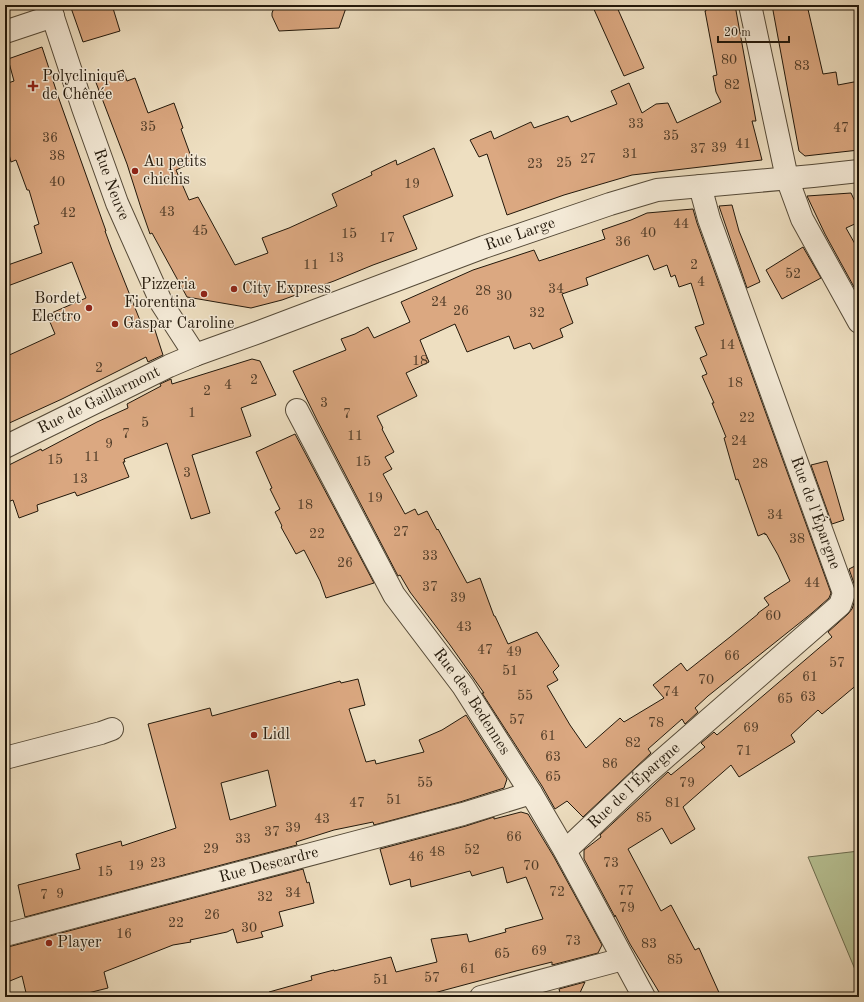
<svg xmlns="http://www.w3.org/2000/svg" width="864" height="1002" viewBox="0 0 864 1002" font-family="'Old Standard TT',serif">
<rect width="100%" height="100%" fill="#eedfc1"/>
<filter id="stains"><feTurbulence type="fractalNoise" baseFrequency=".005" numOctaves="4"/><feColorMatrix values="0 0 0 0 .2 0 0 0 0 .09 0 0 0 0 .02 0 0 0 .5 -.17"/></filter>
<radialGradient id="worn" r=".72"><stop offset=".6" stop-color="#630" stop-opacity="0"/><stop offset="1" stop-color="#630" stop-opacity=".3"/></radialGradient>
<polygon fill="#b7c294" stroke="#6c6d50" points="859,851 859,979 808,857"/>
<g fill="#dba881" stroke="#22180b" fill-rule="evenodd">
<polygon points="70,5 112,5 120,31 83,42"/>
<polygon points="275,5 347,5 339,28 279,31 272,16 272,13"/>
<polygon points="592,5 616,5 644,68 624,76"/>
<polygon points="705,5 735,5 756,121 752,121 762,160 735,163 632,175 564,195 507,215 487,154 479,157 470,140 491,131 494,139 531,122 534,128 568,116 571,122 617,104 611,91 629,83 642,113 656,104 668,103 677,123 721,102 716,92 713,76 717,75 705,11 706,11"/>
<polygon points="772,5 807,5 823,74 836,72 838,85 859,81 859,150 805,156 799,151 794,124"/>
<polygon points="42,47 59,99 106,231 105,231 112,250 143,328 153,324 163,355 148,362 146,357 62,399 5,425 5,357 55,334 47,315 86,298 72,262 5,287 5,266 42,253 34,226 39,224 29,190 27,190 16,160 11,162 5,139 5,84 14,81 8,59"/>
<polygon points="123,70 127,81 135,78 148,113 174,103 183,128 181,129 193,162 176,170 189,200 198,197 235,265 268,253 262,238 289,228 337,206 332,194 372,175 371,172 396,160 397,165 434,148 453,196 403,216 417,249 373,265 334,281 282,300 251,308 187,297 152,233 150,234 141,208 127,164 95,80"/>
<polygon points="851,193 859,210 859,222 846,228 859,251 859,296 825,234 807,196"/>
<polygon points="732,205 739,231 760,282 747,288 719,206"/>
<path d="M693,209l4,14 134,370 -2,5 -17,15 -104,83 -13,12 3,4 -13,12 -3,-5 -34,30 3,4 -68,64 -16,-16 -12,8 -13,-23 -60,-93h2l-34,-48 -40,-53 -10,-17 -2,1 -81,-156 -24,-49 53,-21 -5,-11 14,-5 13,-7 6,11 36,-16 -9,-20 72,-32 61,-20 5,11 66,-22 -3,-9 29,-10 16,-7zM648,255l6,15 13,-5 4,12 4,-2 4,12 12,-4 13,41 -9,3 12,28 -7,3 7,16 -5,2 12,27h-2l14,34 -2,1 12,42 2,-1 20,57 7,-3v2l1,-1 12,21 12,26 -26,17 5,7 -11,8v1l-28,23 -43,34 -6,-8 -28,22 11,13 -40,24 -4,-4 -34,30 -16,-23 -23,-39 11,-6 -5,-8 6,-6 -22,-34 -29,12 -13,-28h-1l-14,-38 -13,5 -29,-54 -1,1 -10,-19 -9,4 -3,-6 -10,5 -22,-40 9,-5 -7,-12 9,-5 -12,-23 1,-1 -6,-12 40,-20 -11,-23 23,-11 -9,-22 35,-16 12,28 42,-16 5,13 16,-6 3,6 30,-12 -3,-8 13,-6 -11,-29 26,-9 -2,-7z"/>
<polygon points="803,247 821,278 782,299 766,270"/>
<polygon points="252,359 260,361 276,395 241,408 251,436 192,455 210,513 191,519 167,443 124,459 125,462 123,462 129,477 77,496 75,492 37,505 38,511 19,518 13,500 5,503 5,467 41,449 42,451 97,422 128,408 127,404 161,386 160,384 171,379 172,384"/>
<polygon points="295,434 374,583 326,598 320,581 304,550 296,554 281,527 282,526 275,512 280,509 270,489 272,488 256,452"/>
<polygon points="827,461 844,520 832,524 811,465"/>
<polygon points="859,564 859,683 822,714 818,710 791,735 795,742 739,777 731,765 683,807 695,829 671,844 662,828 628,849 661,911 671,905 695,950 699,948 721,997 662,997 630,944 615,915 615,917 584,859 584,850 601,837 600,835 668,772 671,775 705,747 701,743 714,732 717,735 832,637 828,632 848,614 852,609 856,597 856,589 849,569"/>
<path d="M358,679l7,26 -16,4 17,53 9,-2 1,4 48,-12 -5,-12 23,-10 24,-15 41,64 -3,9 -44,14 -86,23 -1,-3 -39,8 -38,12 1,3 -272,72 -7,-32 62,-16 -4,-15 45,-13 1,5 54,-18 -28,-104 62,-16 2,8 128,-35 1,2zM268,770l8,36 -46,14 -9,-37z"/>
<polygon points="521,812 528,814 554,857 602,945 598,953 552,965 552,962 516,971 419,997 270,997 269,992 312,980 311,976 334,970 334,971 391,957 396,972 437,962 431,939 467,934 469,942 506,932 505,929 543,919 526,877 507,883 503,867 472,876 470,871 411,887 410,879 390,885 380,849 466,826 494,817 494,819"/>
<polygon points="303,869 307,883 309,882 314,903 279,912 283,926 261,932 263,937 237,943 233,929 227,932 190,940 191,942 173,945 104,972 108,988 72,997 27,997 22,976 5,983 5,947 8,947"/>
<polygon points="585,982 578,997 561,997 559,989"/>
</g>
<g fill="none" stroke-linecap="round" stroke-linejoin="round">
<defs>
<g id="minor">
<path id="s1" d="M49,5l34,103 34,95 45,101 33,51"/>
<polyline points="750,5 787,178 802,219 859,322"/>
<polyline points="5,32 53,16"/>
<path id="s2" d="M297,410l97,185 69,91 68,107 34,58 79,146"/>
<path id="s3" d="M5,447l164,-81 26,-11 64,-23 225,-85 126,-43 47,-14 156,-14 46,-5"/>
<polyline points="5,758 101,733 112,729"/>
<path id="s4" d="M565,851l79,-75 196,-171 4,-12 -135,-374 -9,-33"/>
<path id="s5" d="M5,935l458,-121 68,-21"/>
<polyline points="481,997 623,959"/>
</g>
</defs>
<use href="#minor" stroke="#554a38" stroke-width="24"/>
<use href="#minor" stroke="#f4ead7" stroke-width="22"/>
</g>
<g fill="#8f2418" stroke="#f4ead7" stroke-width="1.5">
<path d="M31 80h4v4h4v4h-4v4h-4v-4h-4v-4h4z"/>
<circle cx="135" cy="171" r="4"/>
<circle cx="234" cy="289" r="4"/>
<circle cx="204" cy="294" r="4"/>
<circle cx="89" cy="308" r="4"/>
<circle cx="115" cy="324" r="4"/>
<circle cx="254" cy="735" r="4"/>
<circle cx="49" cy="943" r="4"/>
</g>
<g text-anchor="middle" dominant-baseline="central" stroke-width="3" stroke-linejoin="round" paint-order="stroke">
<g font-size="14" fill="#503c28">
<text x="729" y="60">80</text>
<text x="802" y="66">83</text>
<text x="732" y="85">82</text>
<text x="636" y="124">33</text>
<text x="148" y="127">35</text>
<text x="841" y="128">47</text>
<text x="671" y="136">35</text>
<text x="50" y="138">36</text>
<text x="743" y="144">41</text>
<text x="719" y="148">39</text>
<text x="698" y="149">37</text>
<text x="630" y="154">31</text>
<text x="57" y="156">38</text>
<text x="588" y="159">27</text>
<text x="564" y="163">25</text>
<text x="535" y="164">23</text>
<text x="57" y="182">40</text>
<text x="412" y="184">19</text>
<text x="167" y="212">43</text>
<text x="68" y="213">42</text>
<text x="681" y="224">44</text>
<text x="200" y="231">45</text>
<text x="648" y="233">40</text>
<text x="349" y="234">15</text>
<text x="387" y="238">17</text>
<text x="623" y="242">36</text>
<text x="336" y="258">13</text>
<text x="311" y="265">11</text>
<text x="694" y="265">2</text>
<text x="793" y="274">52</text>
<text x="701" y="282">4</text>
<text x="556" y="289">34</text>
<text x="483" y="291">28</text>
<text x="504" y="296">30</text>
<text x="439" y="302">24</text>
<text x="461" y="311">26</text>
<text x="537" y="313">32</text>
<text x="727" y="345">14</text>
<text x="420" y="361">18</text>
<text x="99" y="368">2</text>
<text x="254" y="380">2</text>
<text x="735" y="383">18</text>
<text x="228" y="385">4</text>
<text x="207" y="391">2</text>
<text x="324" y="403">3</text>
<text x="192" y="413">1</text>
<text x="347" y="414">7</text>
<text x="747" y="418">22</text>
<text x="145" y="423">5</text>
<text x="126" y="434">7</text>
<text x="355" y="436">11</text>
<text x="739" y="441">24</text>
<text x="109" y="444">9</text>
<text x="92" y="457">11</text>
<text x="55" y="460">15</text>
<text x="363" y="462">15</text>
<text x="760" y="464">28</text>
<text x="187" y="473">3</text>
<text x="80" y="479">13</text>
<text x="375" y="498">19</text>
<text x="305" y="505">18</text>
<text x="775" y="515">34</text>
<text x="401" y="532">27</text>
<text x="317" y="534">22</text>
<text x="797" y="539">38</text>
<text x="430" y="556">33</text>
<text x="345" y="563">26</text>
<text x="812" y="583">44</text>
<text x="430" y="587">37</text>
<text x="458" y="598">39</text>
<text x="773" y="616">60</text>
<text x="464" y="627">43</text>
<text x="485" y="650">47</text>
<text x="514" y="652">49</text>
<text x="732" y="656">66</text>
<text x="837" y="663">57</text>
<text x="510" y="671">51</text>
<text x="810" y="677">61</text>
<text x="706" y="680">70</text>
<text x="671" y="692">74</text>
<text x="525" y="696">55</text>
<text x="808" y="697">63</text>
<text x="785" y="699">65</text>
<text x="517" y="720">57</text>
<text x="656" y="723">78</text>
<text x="751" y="728">69</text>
<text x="548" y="736">61</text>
<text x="633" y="743">82</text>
<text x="744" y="751">71</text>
<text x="553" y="757">63</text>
<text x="610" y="764">86</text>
<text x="553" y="777">65</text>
<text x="425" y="783">55</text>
<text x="687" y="783">79</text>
<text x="394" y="800">51</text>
<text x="357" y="803">47</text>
<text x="673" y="803">81</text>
<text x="644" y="818">85</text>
<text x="322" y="819">43</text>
<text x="293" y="828">39</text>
<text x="272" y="832">37</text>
<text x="514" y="837">66</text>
<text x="243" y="839">33</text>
<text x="211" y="849">29</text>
<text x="472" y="850">52</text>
<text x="437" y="852">48</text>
<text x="416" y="857">46</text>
<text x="158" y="863">23</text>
<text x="611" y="863">73</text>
<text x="136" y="866">19</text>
<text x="531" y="866">70</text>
<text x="105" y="872">15</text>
<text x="626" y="891">77</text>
<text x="557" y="892">72</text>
<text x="293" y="893">34</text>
<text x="60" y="894">9</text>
<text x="44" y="895">7</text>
<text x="265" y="897">32</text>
<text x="627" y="908">79</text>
<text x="212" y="915">26</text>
<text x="176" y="923">22</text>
<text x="249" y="928">30</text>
<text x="124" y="934">16</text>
<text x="573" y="941">73</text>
<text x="649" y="944">83</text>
<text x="539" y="951">69</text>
<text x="502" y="954">65</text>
<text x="675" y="960">85</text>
<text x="468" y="969">61</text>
<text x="432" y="978">57</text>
<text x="381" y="980">51</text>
</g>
<g font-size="16" fill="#22180b" stroke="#f4ead7" text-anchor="start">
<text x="42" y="77">Polyclinique<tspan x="42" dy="18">de Chênée</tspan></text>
<text x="143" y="162">Au petits<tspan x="143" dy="18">chichis</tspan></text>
<text x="196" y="285" text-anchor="end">Pizzeria<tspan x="196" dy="18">Fiorentina</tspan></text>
<text x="242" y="289">City Express</text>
<text x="81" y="299" text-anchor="end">Bordet<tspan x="81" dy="18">Electro</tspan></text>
<text x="123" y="324">Gaspar Caroline</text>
<text x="262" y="735">Lidl</text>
<text x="57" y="943">Player</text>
</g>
<g font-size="16" fill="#22180b" stroke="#f4ead7">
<text stroke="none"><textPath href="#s1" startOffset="190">Rue Neuve</textPath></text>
<text stroke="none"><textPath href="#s3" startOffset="558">Rue Large</textPath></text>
<text stroke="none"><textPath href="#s3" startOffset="105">Rue de Gaillarmont</textPath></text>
<text transform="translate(815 513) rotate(70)">Rue de l'Épargne</text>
<text stroke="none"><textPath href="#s2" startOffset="341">Rue des Bedennes</textPath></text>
<text stroke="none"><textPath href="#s4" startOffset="95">Rue de l'Épargne</textPath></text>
<text stroke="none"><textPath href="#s5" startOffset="273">Rue Descardre</textPath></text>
</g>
</g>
<rect width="864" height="1002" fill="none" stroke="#eedfc1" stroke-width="20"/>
<rect x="6" y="6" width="852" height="990" fill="none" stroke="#22180b" stroke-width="2"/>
<rect x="10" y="10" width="844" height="982" fill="none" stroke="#22180b"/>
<path d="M718 36v6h71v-6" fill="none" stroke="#22180b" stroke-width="2"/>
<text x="724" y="36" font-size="12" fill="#22180b" stroke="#f4ead7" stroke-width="3" paint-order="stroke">20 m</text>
<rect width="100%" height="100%" filter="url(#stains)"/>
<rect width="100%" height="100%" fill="url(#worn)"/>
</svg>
